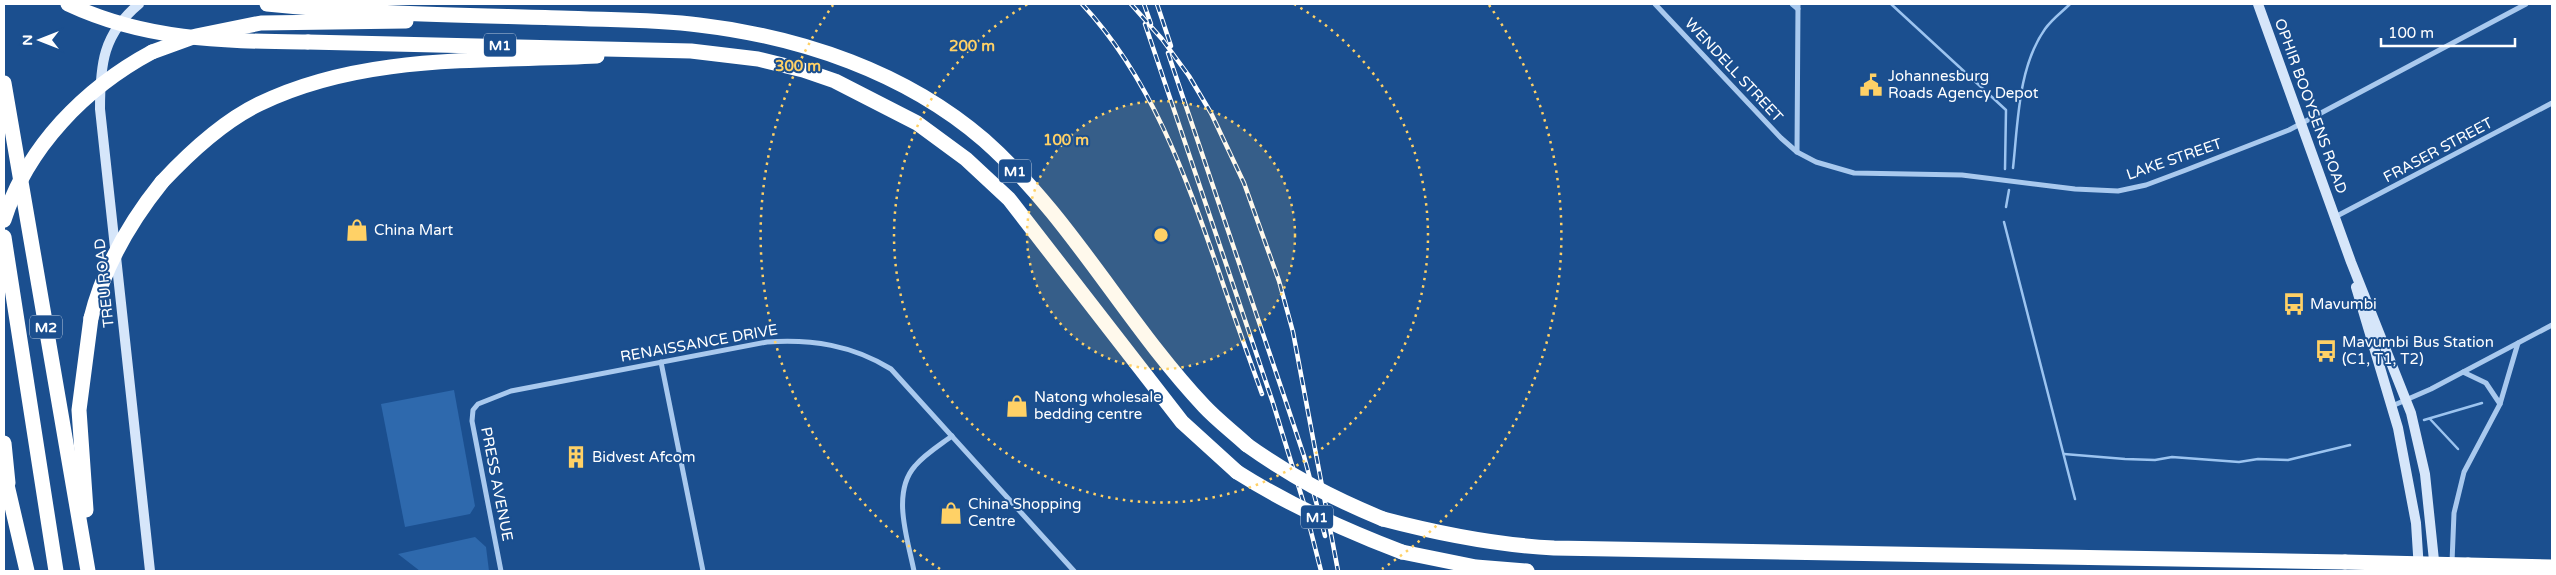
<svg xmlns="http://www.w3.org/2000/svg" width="2556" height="575" viewBox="0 0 2556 575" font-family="'Varela Round',sans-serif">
<rect width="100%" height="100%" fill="#1b4f8f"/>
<g fill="#2e69ad">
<polygon points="454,390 475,506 470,514 405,527 381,404"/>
<polygon points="475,537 486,547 489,571 420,571 398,554"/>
</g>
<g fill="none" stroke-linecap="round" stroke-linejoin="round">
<g stroke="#9cc4f0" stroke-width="2.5">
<polyline points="1891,4 2006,110 2005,169"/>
<path d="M2013,168c5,-45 5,-101 32,-139 7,-10 17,-17 25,-25"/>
<polyline points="2006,207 2009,190"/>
<polyline points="2004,222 2075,499"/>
<polyline points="2430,419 2458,449"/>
<polyline points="2424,420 2482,403"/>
<polyline points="2064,454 2125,459 2155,460 2172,457 2239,462 2258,459 2288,460 2350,445"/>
</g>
<g stroke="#a9c9ee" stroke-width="5">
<polyline points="1655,4 1781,138 1797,152 1816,162 1854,173 1962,175 2075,189 2118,191 2146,185 2186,170 2289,130 2526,4"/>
<polyline points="1792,4 1798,9"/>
<polyline points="1797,152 1798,4"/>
<polyline points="2335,217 2552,103"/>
<polyline points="661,362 703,571"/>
<polyline points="2463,372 2486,383 2500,404"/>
<polyline points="2392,406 2431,389 2552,325"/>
<polyline points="2452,562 2454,513 2464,472 2500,404 2518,343"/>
<path d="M501,571l-29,-150 1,-11 5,-6 33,-13 256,-49c45,-3 85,3 124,27l183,202"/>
<path d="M914,571c-6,-31 -23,-78 1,-105 10,-12 25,-21 37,-30"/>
</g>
<g stroke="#d6e6fa" stroke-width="10">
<path d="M139,4c-36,30 -39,60 -39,105l50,462"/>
<polyline points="2258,4 2351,262 2411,413 2425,474 2435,570"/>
<polyline points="2356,287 2398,428 2416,523 2419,570"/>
</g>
<g stroke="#fff" stroke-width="15">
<path d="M267,4c97,10 196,11 294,14 46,2 93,1 138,7 102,12 206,47 285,115 87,77 141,182 220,266 13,14 29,26 43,39"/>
<polyline points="308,42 691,51 758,59 803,70 835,81 917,123 966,159 1009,199 1182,422 1237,472"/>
<polyline points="152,52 196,36 261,23 406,21"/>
<polyline points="4,83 88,571"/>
<path d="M162,182c28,-30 60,-60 97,-78 105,-51 225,-42 338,-48"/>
<polyline points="4,237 56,571"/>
<polyline points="4,443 8,483"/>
<polyline points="4,472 27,571"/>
<polyline points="86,510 79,410 91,318"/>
<path d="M1383,519c57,15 112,26 171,29l791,14"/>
<polyline points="1402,552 1476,567 1527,571"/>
<polyline points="2468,565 2552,567"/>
</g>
<defs>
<g id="rail">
<path d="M1082,4c69,74 103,170 136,265 14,42 29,83 44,125"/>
<polyline points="1131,4 1162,39 1189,76 1211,113 1244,183 1279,281 1293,332 1338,571"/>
<polyline points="1144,4 1151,24"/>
<polyline points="1157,4 1171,46"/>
<polyline points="1145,24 1273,403 1304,504 1321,571"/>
<polyline points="1168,53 1285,399 1304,456 1325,536"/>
</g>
</defs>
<use href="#rail" stroke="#fff" stroke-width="4.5"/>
<use href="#rail" stroke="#1b4f8f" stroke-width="2.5" stroke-dasharray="8" stroke-linecap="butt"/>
<g stroke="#fff" stroke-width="15">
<path d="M68,4c79,37 155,37 240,38"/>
<path d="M4,220c23,-73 81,-132 148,-168"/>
<path d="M91,318c13,-52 38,-95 71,-136"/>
<path d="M1247,445c45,32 85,53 136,74"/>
<path d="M1237,472c52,33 107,58 165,80"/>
<polyline points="2345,562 2468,565"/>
</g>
</g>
<circle cx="1161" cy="235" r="134" fill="#ffd166" fill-opacity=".12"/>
<g fill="none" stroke="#ffd166" stroke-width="2.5" stroke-dasharray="2.5 5">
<circle cx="1161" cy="235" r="134"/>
<path d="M1294 4A267 267 0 1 1 1028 4"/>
<path d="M940 569A401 401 0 0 1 833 5M1489 5A401 401 0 0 1 1382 569"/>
</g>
<defs>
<symbol id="civic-bare" viewBox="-9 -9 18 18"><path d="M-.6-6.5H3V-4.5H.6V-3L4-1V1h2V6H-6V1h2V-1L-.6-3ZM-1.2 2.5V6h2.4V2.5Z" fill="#ffd166" stroke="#1b4f8f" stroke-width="2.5" paint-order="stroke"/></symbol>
<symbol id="shop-bare" viewBox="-9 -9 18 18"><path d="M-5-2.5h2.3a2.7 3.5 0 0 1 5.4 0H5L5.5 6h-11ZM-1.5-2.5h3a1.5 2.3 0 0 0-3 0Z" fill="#ffd166" stroke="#1b4f8f" stroke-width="2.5" paint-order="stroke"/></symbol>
<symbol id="bus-bare" viewBox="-9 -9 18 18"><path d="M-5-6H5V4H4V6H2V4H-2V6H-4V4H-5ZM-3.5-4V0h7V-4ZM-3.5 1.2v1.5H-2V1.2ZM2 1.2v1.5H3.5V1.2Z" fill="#ffd166" stroke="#1b4f8f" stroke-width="2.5" paint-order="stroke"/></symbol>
<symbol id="building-bare" viewBox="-9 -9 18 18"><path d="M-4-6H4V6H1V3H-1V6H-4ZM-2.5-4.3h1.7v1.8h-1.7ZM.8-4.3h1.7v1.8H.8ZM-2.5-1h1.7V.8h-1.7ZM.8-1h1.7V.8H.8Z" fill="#ffd166" stroke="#1b4f8f" stroke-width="2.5" paint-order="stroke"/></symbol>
</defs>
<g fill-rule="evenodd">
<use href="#civic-bare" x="1855" y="69" width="32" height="32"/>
<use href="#shop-bare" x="341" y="214" width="32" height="32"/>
<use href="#bus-bare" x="2278" y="288" width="32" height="32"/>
<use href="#bus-bare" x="2310" y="335" width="32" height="32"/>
<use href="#shop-bare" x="1001" y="390" width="32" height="32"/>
<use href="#building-bare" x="560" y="441" width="32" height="32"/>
<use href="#shop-bare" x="935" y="497" width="32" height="32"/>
</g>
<g text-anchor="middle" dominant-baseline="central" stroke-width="4" stroke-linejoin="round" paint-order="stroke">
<g fill="#1b4f8f" stroke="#bbcadd" stroke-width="1">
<rect x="484" y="33.5" width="32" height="23" rx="4"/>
<rect x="999" y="159.5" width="32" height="23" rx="4"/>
<rect x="30" y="315.5" width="32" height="23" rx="4"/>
<rect x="1301" y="505.5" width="32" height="23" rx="4"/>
</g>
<g font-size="14" font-weight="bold" fill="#fff">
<text x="500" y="45">M1</text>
<text x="1015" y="171">M1</text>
<text x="46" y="327">M2</text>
<text x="1317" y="517">M1</text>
</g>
<g font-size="15" fill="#fff" stroke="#1b4f8f">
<text transform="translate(1734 70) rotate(47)">WENDELL STREET</text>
<text transform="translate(2311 106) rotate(70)">OPHIR BOOYSENS ROAD</text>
<text transform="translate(2438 150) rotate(-28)">FRASER STREET</text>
<text transform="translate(2174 159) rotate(-19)">LAKE STREET</text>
<text transform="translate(104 283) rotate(-96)">TREU ROAD</text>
<text transform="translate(699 343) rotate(-10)">RENAISSANCE DRIVE</text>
<text transform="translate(497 484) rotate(79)">PRESS AVENUE</text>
</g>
<g font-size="15" fill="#fff" stroke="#1b4f8f" text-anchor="start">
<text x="1888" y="76">Johannesburg<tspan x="1888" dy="17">Roads Agency Depot</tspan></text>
<text x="374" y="230">China Mart</text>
<text x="2310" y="304">Mavumbi</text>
<text x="2342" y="342">Mavumbi Bus Station<tspan x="2342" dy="17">(C1, T1, T2)</tspan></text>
<text x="1034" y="397">Natong wholesale<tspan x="1034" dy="17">bedding centre</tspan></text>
<text x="592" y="457">Bidvest Afcom</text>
<text x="968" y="504">China Shopping<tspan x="968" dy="17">Centre</tspan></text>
</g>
</g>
<circle cx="1161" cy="235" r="8" fill="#ffd166" stroke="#1b4f8f" stroke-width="2.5"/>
<g font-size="15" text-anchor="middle" font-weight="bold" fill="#ffd166" stroke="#1b4f8f" stroke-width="4" stroke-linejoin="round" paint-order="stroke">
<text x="972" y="51">200 m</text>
<text x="798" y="71">300 m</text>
<text x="1066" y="145">100 m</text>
</g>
<rect width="2556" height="575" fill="none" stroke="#ffffff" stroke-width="10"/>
<g transform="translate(40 40) rotate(270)" stroke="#1b4f8f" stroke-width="4" paint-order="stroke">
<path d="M0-4L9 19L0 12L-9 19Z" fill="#ffffff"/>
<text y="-8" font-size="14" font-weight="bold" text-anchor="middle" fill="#ffffff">N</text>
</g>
<path d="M2381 38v8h134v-8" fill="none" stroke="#ffffff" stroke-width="2.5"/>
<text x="2388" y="38" font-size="15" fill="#ffffff" stroke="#1b4f8f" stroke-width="4" paint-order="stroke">100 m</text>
</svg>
